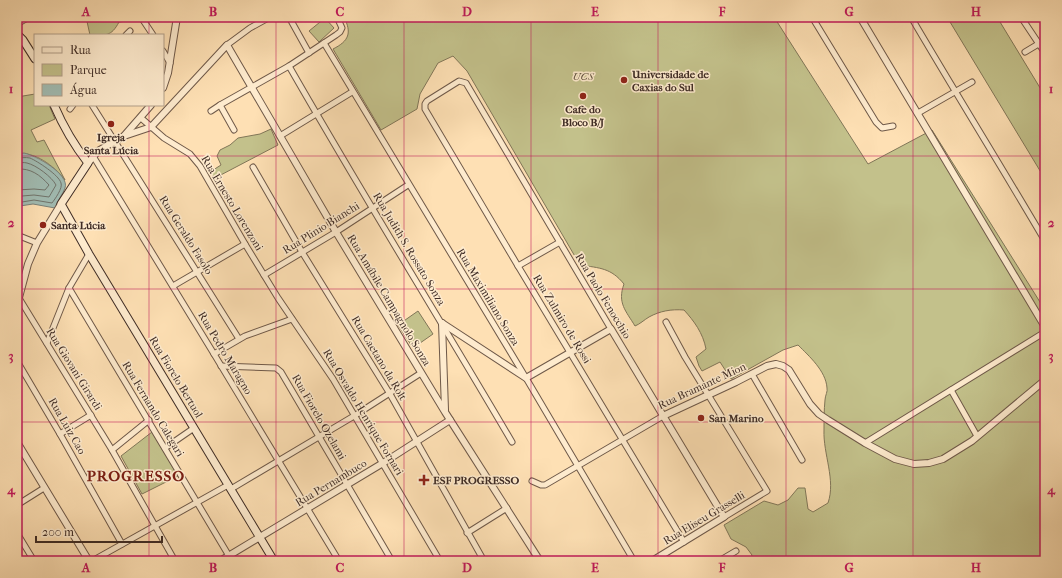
<svg xmlns="http://www.w3.org/2000/svg" width="1062" height="578" viewBox="0 0 1062 578" font-family="'IM FELL French Canon',serif">
<rect width="100%" height="100%" fill="#fee0b4"/>
<filter id="stains"><feTurbulence type="fractalNoise" baseFrequency=".005" numOctaves="4"/><feColorMatrix values="0 0 0 0 .2 0 0 0 0 .09 0 0 0 0 .02 0 0 0 .5 -.17"/></filter>
<radialGradient id="worn" r=".72"><stop offset=".6" stop-color="#630" stop-opacity="0"/><stop offset="1" stop-color="#630" stop-opacity=".3"/></radialGradient>
<g fill="#c3c18b" stroke="#817658">
<path d="M86,17h48l-7,4 -8,1c-8,15 -13,13 -29,13z"/>
<path d="M344,17h430l94,147 64,-34 113,180v251h-295l2,-6 -6,-8 -15,-8 -7,-14 40,-24 14,4 10,-5 10,-12h7l3,21 5,3 15,-9c8,-23 -5,-49 -4,-73 0,-10 0,-20 1,-30 0,-4 3,-9 2,-12 -1,-17 -18,-32 -29,-43l-15,5 -52,29 -11,-17 -18,9 -3,-5 -3,-9 10,-8c-3,-16 -12,-28 -22,-39 -13,-1 -24,1 -35,7 -5,3 -9,7 -14,9 -9,-15 -18,-23 -11,-42 -13,-16 -24,-16 -44,-19l-113,-194 -14,-15 -15,7 -18,31 -3,15 -36,21 -48,-81c16,-8 19,-16 11,-32z"/>
<polygon points="947,17 997,17 1045,96 1045,179"/>
<polygon points="325,18 334,28 319,42 309,31"/>
<path d="M35,94v11h14l6,14 -24,11 6,12 7,-2 21,40c-11,-14 -30,-29 -48,-26v-57z"/>
<polygon points="271,129 278,145 215,178 210,172 221,165 217,156 220,150 230,145 238,138 260,134"/>
<polygon points="418,311 433,334 413,348 398,325"/>
<polygon points="152,432 178,476 142,494 121,456"/>
</g>
<path fill="#a1bcb3" stroke="#7a827a" d="M24,153c11,2 46,21 41,35 -2,6 -8,13 -10,20l-22,-4 -13,2 -3,-2v-50z"/>
<g fill="none" stroke-linecap="round" stroke-linejoin="round">
<g stroke="#70746c" stroke-width="1">
<path d="M17,158c4,0 8,-1 13,0 7,3 29,17 31,25 2,5 -6,16 -9,20l-18,-3 -12,2 -5,-1"/>
<path d="M17,163c3,0 7,-1 10,0 9,2 25,14 29,22l-7,12 -15,-2 -12,1h-5"/>
<path d="M17,169c14,-1 23,6 32,16l-4,5 -11,-1 -17,1"/>
</g>
<defs>
<g id="minor">
<polyline points="141,17 153,35"/>
<polyline points="289,17 309,53"/>
<polyline points="812,17 876,122 882,128 893,126"/>
<path d="M911,17c44,75 90,149 134,224"/>
<polyline points="1021,17 1045,53"/>
<polyline points="17,24 29,17"/>
<polyline points="126,35 130,31"/>
<polyline points="324,43 526,378 634,561"/>
<polyline points="227,45 250,28 270,17"/>
<polyline points="163,51 170,63"/>
<polyline points="1025,52 1045,40"/>
<path d="M289,66c72,126 149,250 223,376"/>
<polyline points="92,105 239,339"/>
<polyline points="70,109 73,105"/>
<polyline points="211,111 220,105"/>
<polyline points="918,113 972,82"/>
<polyline points="141,118 164,138 190,154 200,166 245,244 278,298 333,379 440,561"/>
<polyline points="234,130 220,105 289,66 336,35 340,32 342,28 337,17"/>
<polyline points="280,136 352,92"/>
<polyline points="93,156 214,354 339,561"/>
<polyline points="253,167 302,252 390,394 484,561"/>
<polyline points="17,235 37,243"/>
<polyline points="518,266 560,242"/>
<polyline points="264,275 336,232 408,185"/>
<polyline points="173,286 245,244"/>
<polyline points="69,288 232,561"/>
<polyline points="19,298 112,450 175,561"/>
<polyline points="666,322 685,357 767,491 724,517"/>
<polyline points="611,329 466,83 459,81 427,101 425,104 425,109 518,266 684,542"/>
<polyline points="47,343 69,288 89,254"/>
<polyline points="214,354 245,336 292,319"/>
<polyline points="17,361 60,434 122,544"/>
<polyline points="221,366 276,368 281,372 392,561"/>
<polyline points="752,374 802,460"/>
<polyline points="951,390 977,436"/>
<polyline points="60,434 91,415"/>
<polyline points="865,443 1045,332"/>
<polyline points="165,448 194,428"/>
<polyline points="112,450 149,420"/>
<polyline points="532,481 541,485 545,485 663,416"/>
<polyline points="231,489 354,416 421,373"/>
<polyline points="17,505 44,488"/>
<polyline points="17,533 34,561"/>
<polyline points="467,533 507,508"/>
<polyline points="92,561 228,485"/>
<polyline points="719,561 736,551"/>
</g>
<g id="tertiary">
<polyline points="860,17 1045,327"/>
<polyline points="163,88 168,73 177,17"/>
<polyline points="124,136 151,127 227,45 336,232 445,412 540,561"/>
<polyline points="88,163 98,151 124,136 151,105"/>
<polyline points="17,305 28,264 37,243 61,204"/>
<polyline points="442,323 526,378 611,329 724,517 652,561"/>
<polyline points="442,323 445,410"/>
<polyline points="663,416 736,382 767,366 776,364 783,366 789,370 810,404 819,414 828,420 865,443 895,459 914,464 929,463 943,459 972,441 1045,380"/>
<polyline points="17,442 89,561"/>
<polyline points="220,561 383,463 450,420"/>
</g>
<g id="secondary">
<polyline points="17,34 23,40 35,59"/>
<path d="M54,105c9,21 20,40 34,58l-27,41 28,50 185,307"/>
</g>
</defs>
<use href="#minor" stroke="#6f5949" stroke-width="7"/>
<use href="#tertiary" stroke="#6f5949" stroke-width="8"/>
<use href="#secondary" stroke="#3f2c25" stroke-width="9"/>
<use href="#minor" stroke="#feebce" stroke-width="5"/>
<use href="#tertiary" stroke="#feebce" stroke-width="6"/>
<use href="#secondary" stroke="#feebce" stroke-width="7"/>
</g>
<path fill="none" stroke="#c2185b" stroke-width="1" stroke-opacity="0.55" d="M149,17v18M276,17v544M404,17v544M531,17v544M658,17v544M786,17v544M913,17v544M149,105v456M17,156h1028M17,289h1028M17,422h1028"/>
<g fill="#8f2418" stroke="#feebce" stroke-width="1.5">
<circle cx="624" cy="80" r="4"/>
<circle cx="583" cy="96" r="4"/>
<circle cx="111" cy="124" r="4"/>
<circle cx="43" cy="225" r="4"/>
<circle cx="701" cy="418" r="4"/>
<path d="M422 474h4v4h4v4h-4v4h-4v-4h-4v-4h4z"/>
</g>
<g text-anchor="middle" dominant-baseline="central" stroke-width="3" stroke-linejoin="round" paint-order="stroke">
<g font-size="11" font-weight="bold" fill="#3f2c25" stroke="#feebce" text-anchor="start">
<text x="632" y="74">Universidade de<tspan x="632" dy="13">Caxias do Sul</tspan></text>
<text x="583" y="109" text-anchor="middle">Cafe do<tspan x="583" dy="13">Bloco B/J</tspan></text>
<text x="111" y="137" text-anchor="middle">Igreja<tspan x="111" dy="13">Santa Lúcia</tspan></text>
<text x="51" y="225">Santa Lúcia</text>
<text x="709" y="418">San Marino</text>
<text x="433" y="480">ESF PROGRESSO</text>
</g>
<g font-size="11" font-style="italic" fill="#60513e" stroke="#feebce">
<text x="583" y="76">UCS</text>
</g>
<g font-size="11" fill="#3f2c25" stroke="#feebce">
<text transform="translate(232 203) rotate(59)">Rua Ernesto Lorenzoni</text>
<text transform="translate(321 228) rotate(-32)">Rua Plinio Bianchi</text>
<text transform="translate(186 235) rotate(58)">Rua Geraldo Fasolo</text>
<text transform="translate(409 249) rotate(59)">Rua Judith S. Rossato Sonza</text>
<text transform="translate(603 296) rotate(59)">Rua Paolo Fenocchio</text>
<text transform="translate(488 297) rotate(59)">Rua Maximiliano Sonza</text>
<text transform="translate(389 300) rotate(59)">Rua Amábile Campagnolo Sonza</text>
<text transform="translate(562 319) rotate(59)">Rua Zulmiro de Rossi</text>
<text transform="translate(225 353) rotate(59)">Rua Pedro Maragno</text>
<text transform="translate(379 358) rotate(59)">Rua Caetano da Rolt</text>
<text transform="translate(74 369) rotate(58)">Rua Giovani Girardi</text>
<text transform="translate(176 377) rotate(59)">Rua Fiorelo Bertuol</text>
<text transform="translate(702 386) rotate(-25)">Rua Bramante Mion</text>
<text transform="translate(153 409) rotate(59)">Rua Fernando Calegari</text>
<text transform="translate(363 412) rotate(59)">Rua Osvaldo Henrique Fornari</text>
<text transform="translate(319 417) rotate(60)">Rua Fiorelo Ozelami</text>
<text transform="translate(67 426) rotate(60)">Rua Luiz Cao</text>
<text transform="translate(331 483) rotate(-31)">Rua Pernambuco</text>
<text transform="translate(704 518) rotate(-31)">Rua Eliseu Grasselli</text>
</g>
<g font-size="15" font-weight="bold" letter-spacing="1" fill="#7a1f14" stroke="#feebce">
<text x="136" y="476">PROGRESSO</text>
</g>
</g>
<rect width="1062" height="578" fill="none" stroke="#fee0b4" stroke-width="44"/>
<rect x="34" y="34" width="130" height="72" fill="#feebce" stroke="#b29f8a"/>
<rect x="42" y="47" width="20" height="6" fill="#feebce" stroke="#b29f8a"/>
<text x="70" y="54" font-size="12" fill="#3f2c25">Rua</text>
<rect x="42" y="64" width="20" height="12" fill="#c3c18b" stroke="#b29f8a"/>
<text x="70" y="74" font-size="12" fill="#3f2c25">Parque</text>
<rect x="42" y="84" width="20" height="12" fill="#a1bcb3" stroke="#b29f8a"/>
<text x="70" y="94" font-size="12" fill="#3f2c25">Água</text>
<path d="M36 536v6h126v-6" fill="none" stroke="#3f2c25" stroke-width="2"/>
<text x="42" y="536" font-size="12" fill="#3f2c25" stroke="#feebce" stroke-width="3" paint-order="stroke">200 m</text>
<rect x="22" y="22" width="1018" height="534" fill="none" stroke="#c2185b" stroke-width="1.5"/>
<g font-size="13" text-anchor="middle" font-weight="bold" fill="#c2185b">
<text x="86" y="16">A</text>
<text x="213" y="16">B</text>
<text x="340" y="16">C</text>
<text x="467" y="16">D</text>
<text x="595" y="16">E</text>
<text x="722" y="16">F</text>
<text x="849" y="16">G</text>
<text x="976" y="16">H</text>
<text x="11" y="93">1</text>
<text x="1051" y="93">1</text>
<text x="11" y="227">2</text>
<text x="1051" y="227">2</text>
<text x="11" y="360">3</text>
<text x="1051" y="360">3</text>
<text x="11" y="494">4</text>
<text x="1051" y="494">4</text>
<text x="86" y="572">A</text>
<text x="213" y="572">B</text>
<text x="340" y="572">C</text>
<text x="467" y="572">D</text>
<text x="595" y="572">E</text>
<text x="722" y="572">F</text>
<text x="849" y="572">G</text>
<text x="976" y="572">H</text>
</g>
<rect width="100%" height="100%" filter="url(#stains)"/>
<rect width="100%" height="100%" fill="url(#worn)"/>
</svg>
